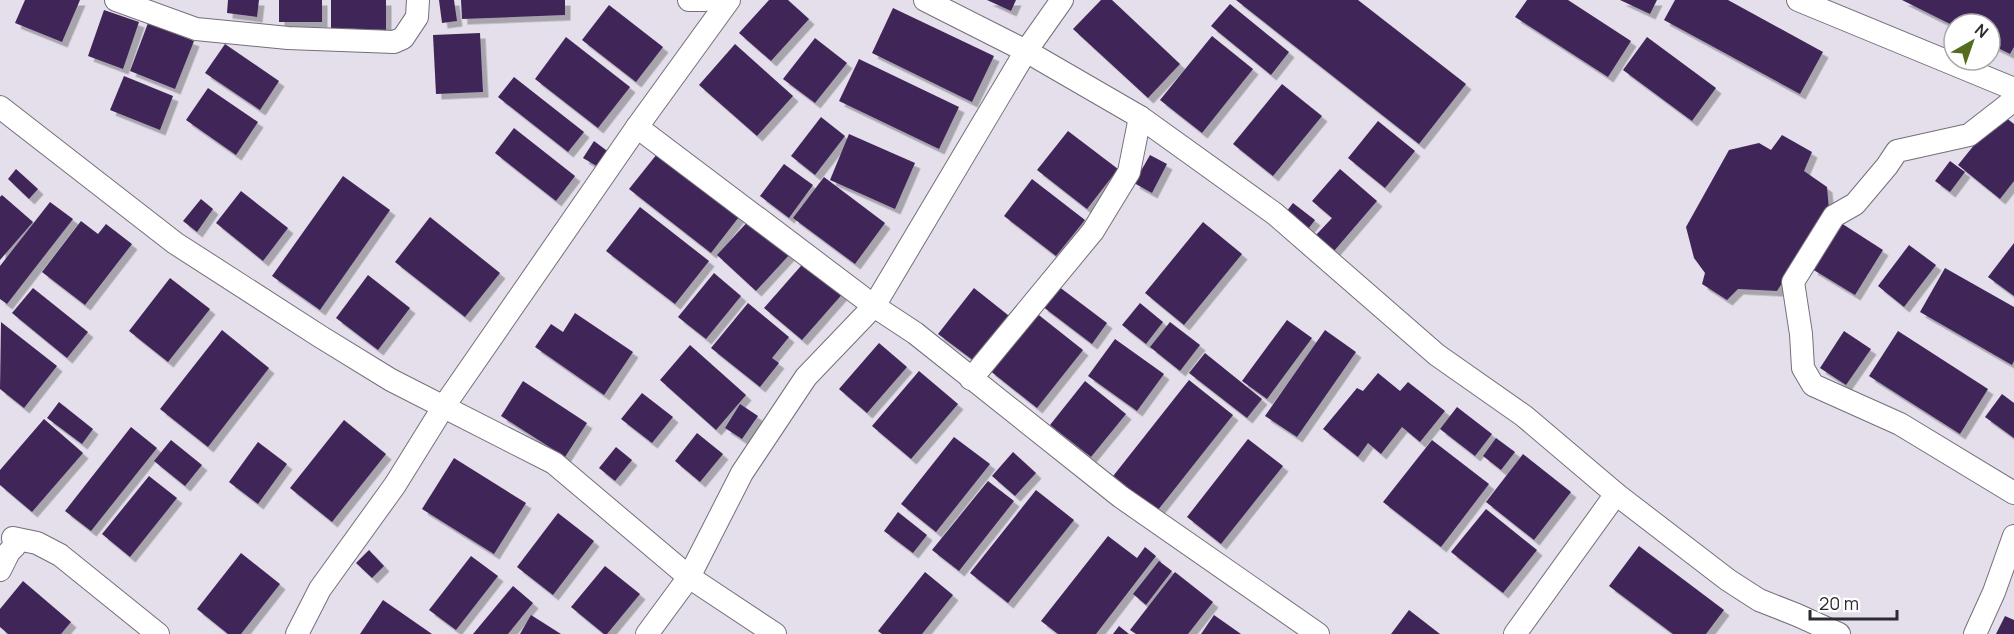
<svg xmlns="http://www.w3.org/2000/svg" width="2014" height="634" viewBox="0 0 2014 634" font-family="Manrope,sans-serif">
<defs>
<filter id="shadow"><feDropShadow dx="5.5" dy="5.5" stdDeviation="0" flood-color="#0004"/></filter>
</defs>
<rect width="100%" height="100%" fill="#e4dfeb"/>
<g fill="#402759" filter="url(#shadow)">
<polygon points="25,0 80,0 62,42 15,23"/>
<polygon points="228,0 259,0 257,17 227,13"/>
<rect x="279" y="0" width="43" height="22"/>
<polygon points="331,0 386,0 386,30 331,28"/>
<polygon points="439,0 454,0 457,21 442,23"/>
<polygon points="461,0 565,0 565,15 462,19"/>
<polygon points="769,0 788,0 809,19 771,61 739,33"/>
<polygon points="987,0 1016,0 1011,11"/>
<polygon points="1101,0 1112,0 1180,64 1148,98 1073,29"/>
<polygon points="1236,0 1358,0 1466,84 1419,144"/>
<polygon points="1527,0 1568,0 1631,41 1608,77 1515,17"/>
<polygon points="1620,0 1657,0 1650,14"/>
<polygon points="1675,0 1728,0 1823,52 1800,94 1664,20"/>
<polygon points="1902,0 2014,0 2014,47 2010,54 1990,44 1990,24 1954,24 1954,26"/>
<polygon points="1230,4 1289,52 1271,75 1211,26"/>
<polygon points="609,5 663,47 636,82 582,40"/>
<polygon points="893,8 994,56 972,102 872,53"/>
<polygon points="104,10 139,22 123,69 88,56"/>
<polygon points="148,23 194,41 175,89 130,71"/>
<polygon points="480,33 483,92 436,94 433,35"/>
<polygon points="1212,36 1253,69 1202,133 1160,100"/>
<polygon points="566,37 630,87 598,128 535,79"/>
<polygon points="1647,37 1716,88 1692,121 1623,70"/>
<polygon points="815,38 847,63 815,103 783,79"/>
<polygon points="225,44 279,81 260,110 205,73"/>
<polygon points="735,44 793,96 757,136 699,85"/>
<polygon points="859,59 959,107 939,149 839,101"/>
<polygon points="124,76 173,96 160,130 110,110"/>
<polygon points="514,77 584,132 568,152 498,97"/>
<polygon points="1282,84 1322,116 1273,176 1233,144"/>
<polygon points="208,88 258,122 236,155 186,120"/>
<polygon points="2000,113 2014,124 2014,181 2000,199 1958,165"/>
<polygon points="821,117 845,136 815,175 791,156"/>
<polygon points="1378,121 1415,151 1385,188 1348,158"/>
<polygon points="514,128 575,176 556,201 495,153"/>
<polygon points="1068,131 1118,169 1087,209 1037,170"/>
<polygon points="849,134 915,163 895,209 830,180"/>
<polygon points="1782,135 1812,152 1804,171 1827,187 1829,209 1777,291 1738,289 1727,300 1702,284 1705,273 1694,258 1686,227 1729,150 1759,143 1771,150"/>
<polygon points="594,141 610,153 600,168 583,158"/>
<polygon points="661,149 742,213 711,253 629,189"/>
<polygon points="1150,155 1167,164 1152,193 1134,183"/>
<polygon points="1950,161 1965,172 1950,192 1935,181"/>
<polygon points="784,164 813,185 789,218 760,196"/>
<polygon points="16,169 38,189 29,199 8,179"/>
<polygon points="1340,169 1377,201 1334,251 1316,235 1332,218 1312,201"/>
<polygon points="343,176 390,210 320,310 272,276"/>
<polygon points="824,177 885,223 855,264 793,218"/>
<polygon points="1032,179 1085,220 1056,256 1004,216"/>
<polygon points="241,191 288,228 263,261 216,223"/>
<polygon points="2,195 33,222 0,260 0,197"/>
<polygon points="201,199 213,209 197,232 183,221"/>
<polygon points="50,202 73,219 7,304 0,299 0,266"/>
<polygon points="1293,203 1315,220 1305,233 1283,216"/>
<polygon points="640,207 709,261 675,304 606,251"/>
<polygon points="430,217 500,273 465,317 395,262"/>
<polygon points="752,217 791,253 756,291 717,255"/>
<polygon points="81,221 98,234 106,224 132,244 85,305 42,272"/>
<polygon points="1203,222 1242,254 1184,325 1145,293"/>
<polygon points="1841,223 1883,250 1855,295 1812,269"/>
<polygon points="2014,243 2014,296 1988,277"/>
<polygon points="1909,245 1936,265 1904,307 1878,286"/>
<polygon points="807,259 845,291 802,340 764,308"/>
<polygon points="1945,268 2014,307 2014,361 2012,365 1920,312"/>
<polygon points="714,273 741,296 706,339 678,317"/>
<polygon points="368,275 410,308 378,350 336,318"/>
<polygon points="170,278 210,309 168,362 129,331"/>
<polygon points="1058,286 1107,323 1092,344 1042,306"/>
<polygon points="33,288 88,332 67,358 12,313"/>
<polygon points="974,288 1013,319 978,364 938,334"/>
<polygon points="748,303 789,337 772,358 779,363 760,387 711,348"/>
<polygon points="1140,303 1163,322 1146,344 1122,325"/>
<polygon points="1035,312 1083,350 1037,408 989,370"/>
<polygon points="575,313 633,352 604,395 535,347 551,324 563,332"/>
<polygon points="1287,320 1312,338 1267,399 1242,381"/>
<polygon points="1,322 57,366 24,408 0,389"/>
<polygon points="1170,322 1200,345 1180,371 1150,347"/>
<polygon points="222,330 269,368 208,447 160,409"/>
<polygon points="1325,330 1356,352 1297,437 1265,416"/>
<polygon points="1844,331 1871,349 1846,385 1820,368"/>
<polygon points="1898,331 1988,389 1960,434 1869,376"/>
<polygon points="1115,339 1164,374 1137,411 1088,376"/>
<polygon points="879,343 907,367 867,413 839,389"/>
<polygon points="690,345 746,395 716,430 660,380"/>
<polygon points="1205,353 1262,399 1247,418 1189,373"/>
<polygon points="919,371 958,404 911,459 872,426"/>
<polygon points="1378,373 1400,391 1408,382 1445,411 1420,442 1402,427 1381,454 1368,443 1358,457 1323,429 1357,388 1363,391"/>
<polygon points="1189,380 1233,415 1154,515 1110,480"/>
<polygon points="523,381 587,423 565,457 501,416"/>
<polygon points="1085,381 1126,414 1091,457 1050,425"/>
<polygon points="642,393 673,417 652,443 621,419"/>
<polygon points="2002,394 2014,403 2014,438 1985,417"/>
<polygon points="59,402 93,429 82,444 47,418"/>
<polygon points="740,404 758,416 742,439 725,428"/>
<polygon points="1457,407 1492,434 1475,456 1440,429"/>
<polygon points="44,419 83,453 32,512 0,485 0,470"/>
<polygon points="344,420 386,454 332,522 290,488"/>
<polygon points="131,427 157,448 91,531 65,511"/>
<polygon points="697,433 723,454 700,482 675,461"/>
<polygon points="954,437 990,464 936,532 901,504"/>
<polygon points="1496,438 1515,452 1501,470 1483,456"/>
<polygon points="1248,439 1283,466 1221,544 1187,517"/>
<polygon points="171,440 202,465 185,486 154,461"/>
<polygon points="1432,440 1489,484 1441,547 1383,502"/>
<polygon points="258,442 287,464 258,504 229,482"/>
<polygon points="616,447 632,460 615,481 599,468"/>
<polygon points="1013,452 1036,473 1015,496 992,476"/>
<polygon points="1523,454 1571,492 1534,540 1486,502"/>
<polygon points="454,458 526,503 494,554 422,509"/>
<polygon points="149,476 177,498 130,557 102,534"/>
<polygon points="988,481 1014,501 959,571 932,550"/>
<polygon points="1036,490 1074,520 1008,603 970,573"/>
<polygon points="1486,509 1537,550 1503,593 1451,552"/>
<polygon points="898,512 927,535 913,553 884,531"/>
<polygon points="558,513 594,541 553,595 517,567"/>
<polygon points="1108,536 1137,558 1145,547 1156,556 1096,634 1058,634 1041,621"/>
<polygon points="1639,546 1724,610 1706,634 1673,634 1609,586"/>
<polygon points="369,550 384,566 372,578 356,563"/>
<polygon points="241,553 280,584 241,634 228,634 197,609"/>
<polygon points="471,556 498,576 456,630 429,610"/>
<polygon points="1159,561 1172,571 1146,605 1133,594"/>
<polygon points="605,566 640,594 607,634 604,634 571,607"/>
<polygon points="925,572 953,595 922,634 882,634 878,631"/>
<polygon points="1175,572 1213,602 1188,634 1136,634 1130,630"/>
<polygon points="23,581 71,622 61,634 8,634 0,627 0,609"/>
<polygon points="513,586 533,603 508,634 473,634"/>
<polygon points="383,600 432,634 360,634"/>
<polygon points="1409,610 1440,634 1391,634"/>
<polygon points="531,615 561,634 520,634"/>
<polygon points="1214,615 1241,634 1201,634"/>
<polygon points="2005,616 2014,620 2014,634 1996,634"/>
<polygon points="1119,626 1129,634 1113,634"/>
</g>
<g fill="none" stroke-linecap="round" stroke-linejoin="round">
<defs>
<g id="minor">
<polyline points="116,0 196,29 288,38 394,42 403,38 417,17 418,0"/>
<polyline points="689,0 705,0"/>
<polyline points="925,0 1026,51 1140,117 1275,214 1437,355 1524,416 1616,494 1728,580 1759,600 1797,615 1839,634"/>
<polyline points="1798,0 2014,89"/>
<polyline points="2014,100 1969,135 1897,151 1887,166 1855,204 1834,216 1793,282 1801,334 1803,368 1813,385 1900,424 2014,493"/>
<polyline points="0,107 175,243 321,337 391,380 554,463 689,577 775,634"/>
<polyline points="637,127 874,306 915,333 1121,497 1318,634"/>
<polyline points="971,379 1093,231 1129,172 1140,117"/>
<polyline points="0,570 9,552 15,546 13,538 37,543 60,555 158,634"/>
<polyline points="297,634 320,589 395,485 444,406 637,127 729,0"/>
<polyline points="647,634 689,577 742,473 806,377 874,306 1026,51 1062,0"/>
<polyline points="1515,634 1616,494"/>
<polyline points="1975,634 1994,592 2014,536"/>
</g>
</defs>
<use href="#minor" stroke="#746f7a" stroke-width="24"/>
<use href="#minor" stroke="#fff" stroke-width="22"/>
</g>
<g transform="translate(1972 42) rotate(40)"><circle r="28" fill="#ffffff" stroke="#abaaac" stroke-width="1.5"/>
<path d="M0-4.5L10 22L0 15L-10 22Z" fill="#536c1d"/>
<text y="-9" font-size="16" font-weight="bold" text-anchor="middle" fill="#2d2b30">N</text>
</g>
<path d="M1810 610v9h87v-9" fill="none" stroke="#2d2b30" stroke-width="3"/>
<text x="1819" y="610" font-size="18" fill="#2d2b30" stroke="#ffffff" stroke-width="4.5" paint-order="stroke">20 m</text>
</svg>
